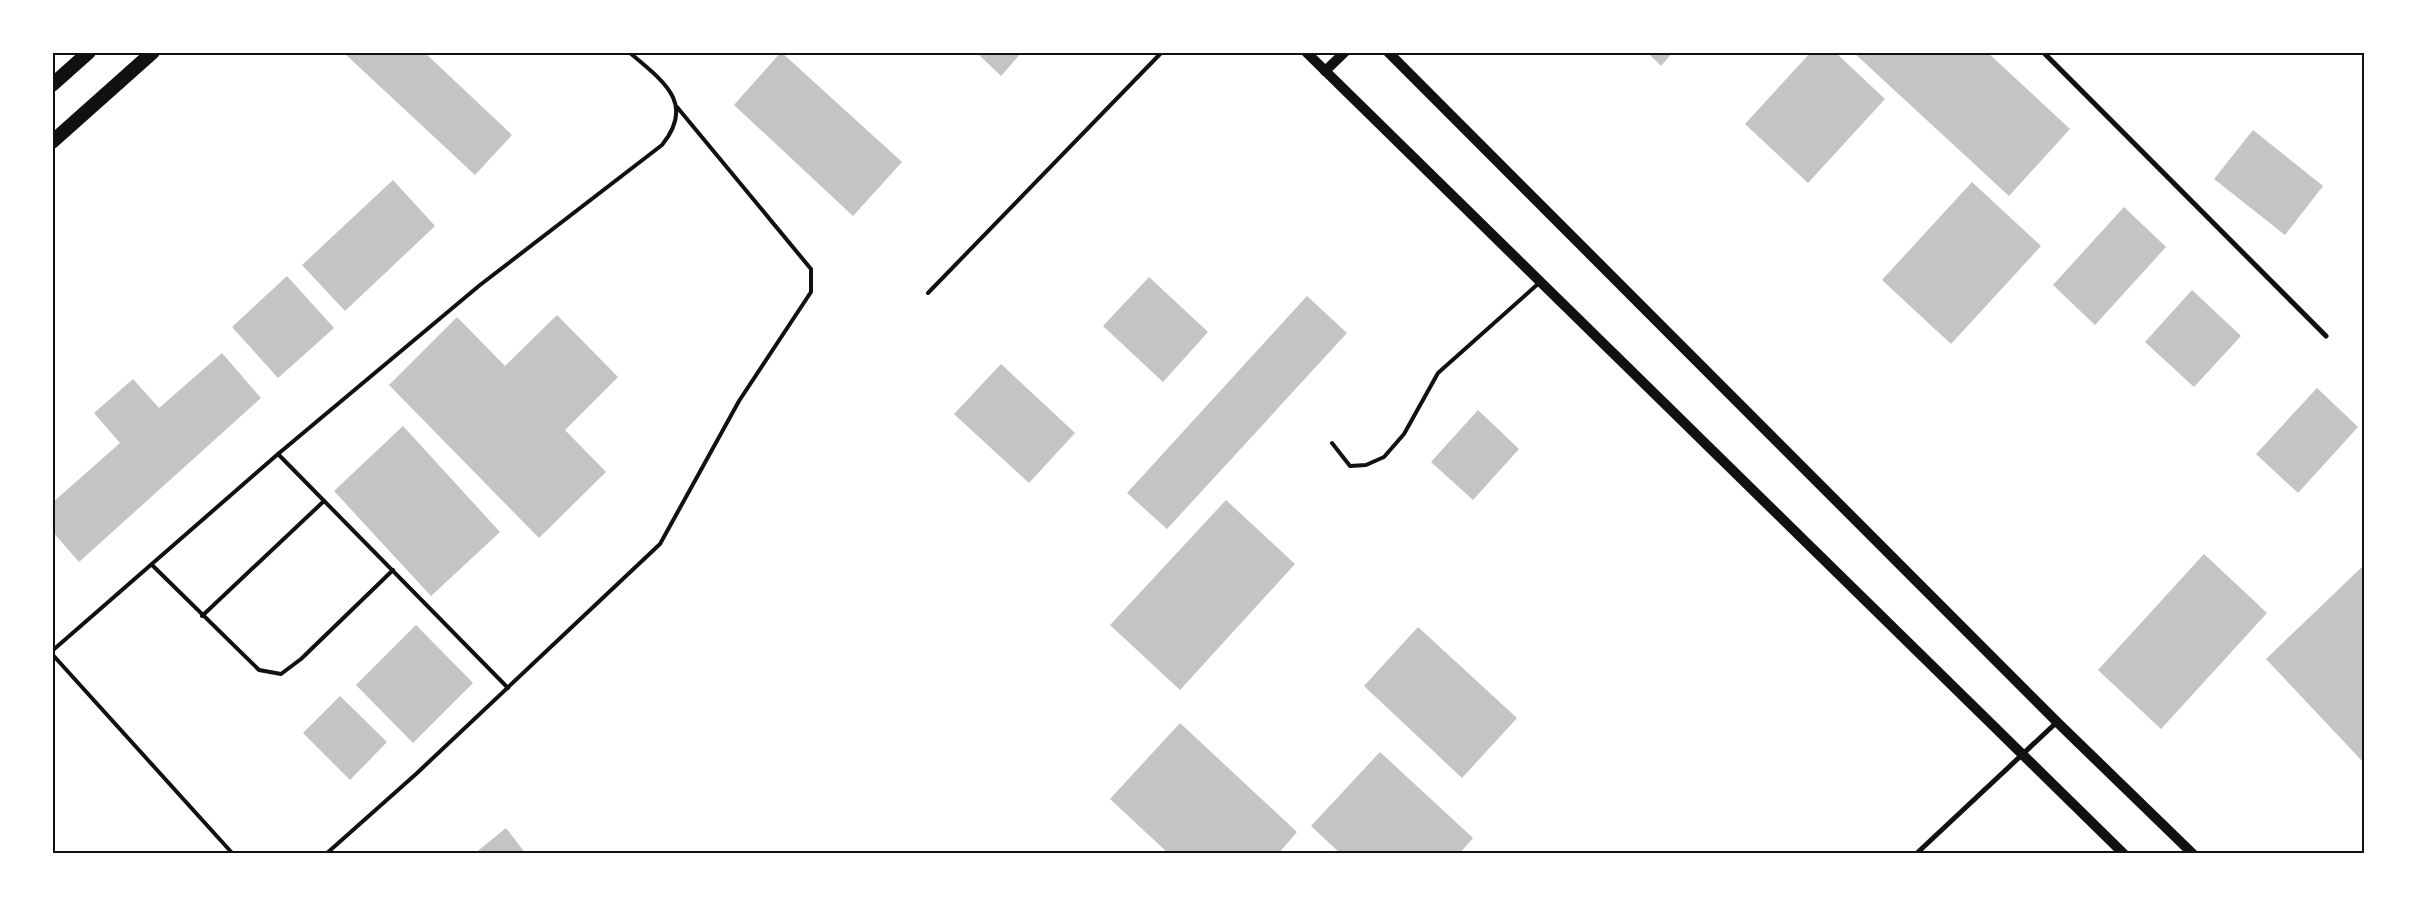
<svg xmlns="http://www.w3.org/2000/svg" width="2417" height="906" viewBox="0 0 2417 906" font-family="'Titillium Web',sans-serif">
<rect width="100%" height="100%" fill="#fff"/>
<g fill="#c4c4c4">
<polygon points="343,52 424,52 512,135 475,175"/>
<polygon points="781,52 902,162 853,216 734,105"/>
<polygon points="976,52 1022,52 1001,76"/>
<polygon points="1647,52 1673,52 1661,66"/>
<polygon points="1811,52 1835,52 1885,99 1808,183 1745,124"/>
<polygon points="1853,52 1987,52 2070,129 2009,196"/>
<polygon points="2253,130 2323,186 2285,235 2214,179"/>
<polygon points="393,180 435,226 345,311 302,265"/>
<polygon points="1972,182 2041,246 1951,344 1882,280"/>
<polygon points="2124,207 2166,247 2095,325 2053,285"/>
<polygon points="287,276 334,328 278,378 232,327"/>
<polygon points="1149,277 1208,332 1163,382 1103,326"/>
<polygon points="2192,290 2241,336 2194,387 2145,342"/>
<polygon points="1307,296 1347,333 1167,529 1127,493"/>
<polygon points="557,315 618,377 565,430 606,472 539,538 389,385 457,317 505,366"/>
<polygon points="222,353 261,398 79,562 52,531 52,503 120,443 94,413 133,379 159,408"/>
<polygon points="1001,364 1075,433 1029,483 954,414"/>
<polygon points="2317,388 2358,427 2298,493 2256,454"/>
<polygon points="1478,410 1519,449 1473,500 1431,462"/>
<polygon points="403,426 500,532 431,596 334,491"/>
<polygon points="1226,500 1295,564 1180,690 1110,625"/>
<polygon points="2204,554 2267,613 2161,729 2098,670"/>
<polygon points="2364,565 2364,763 2266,659"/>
<polygon points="416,625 473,683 413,743 356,685"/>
<polygon points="1418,627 1517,718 1462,778 1364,686"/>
<polygon points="340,696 387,742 350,780 303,733"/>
<polygon points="1180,723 1297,832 1278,854 1169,854 1110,799"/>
<polygon points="1380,752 1473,838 1459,854 1341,854 1311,826"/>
<polygon points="506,828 526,854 474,854"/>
</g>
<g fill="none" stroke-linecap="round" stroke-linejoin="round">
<g stroke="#111" stroke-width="4">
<polyline points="928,293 1162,52"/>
<polyline points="1332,443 1350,466 1366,465 1384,457 1404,434 1438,373 1539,283"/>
<polyline points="278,454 508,688"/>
<polyline points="152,565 259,670 281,674 301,659 393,570"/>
<polyline points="202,616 324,501"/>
<path d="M52,651l226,-197 202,-169 182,-140c35,-43 -1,-65 -33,-93"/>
<polyline points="52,654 233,854"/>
<polyline points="326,854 416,774 660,544 739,401 811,292 811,269 677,107"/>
</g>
<g stroke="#111" stroke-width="5">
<polyline points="2043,52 2326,336"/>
<polyline points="1916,854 2057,722"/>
</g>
<g stroke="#111" stroke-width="10">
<polyline points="1306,52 2124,854"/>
<polyline points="1388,52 2057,722 2193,854"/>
<polyline points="1325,71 1345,52"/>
</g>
<g stroke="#111" stroke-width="14">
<polyline points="52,85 89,52"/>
<polyline points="52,142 153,52"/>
</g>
</g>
<rect width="2417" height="906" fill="none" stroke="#ffffff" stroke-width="108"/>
<rect x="54" y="54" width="2309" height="798" fill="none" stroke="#111" stroke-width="2"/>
</svg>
